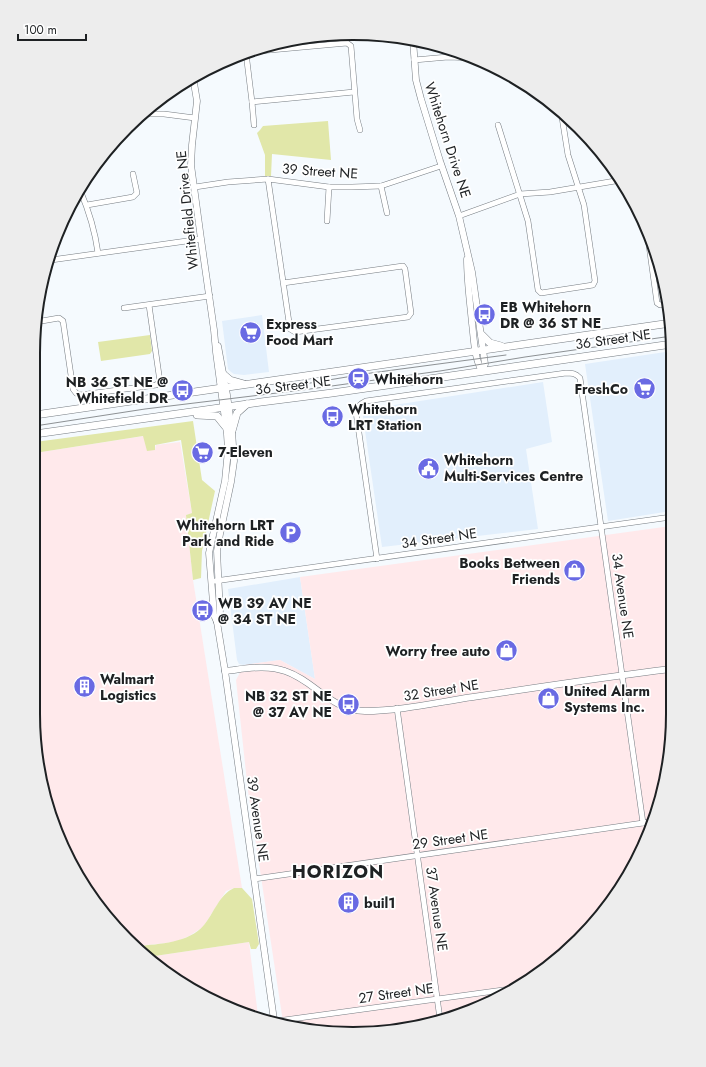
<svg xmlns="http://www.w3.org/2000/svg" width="706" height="1067" viewBox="0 0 706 1067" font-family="Jost,sans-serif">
<rect width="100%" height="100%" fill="#f5fafe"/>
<g fill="#e2effc">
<polygon points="262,315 269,372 244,375 234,374 231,372 228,369 222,321"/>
<polygon points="672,351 671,511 608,521 585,364"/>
<polygon points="543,382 552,442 526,449 538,529 382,547 362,410"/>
<polygon points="300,577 315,679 280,660 244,665 239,664 237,660 228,589"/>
</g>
<g fill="#ffe9eb">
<polygon points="144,436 155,450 156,445 180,442 192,513 186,515 193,580 242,888 234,888 226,891 203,927 189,936 175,942 138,946 87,892 50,817 33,714 35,453"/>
<polygon points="671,526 670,756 640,855 593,925 513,991 416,1028 332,1033 283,1022 248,791 236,680 244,665 280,660 315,679 300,577"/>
<polygon points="249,942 258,1016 231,1010 158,968 148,957"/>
</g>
<g fill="#e1e7a9">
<polygon points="328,121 331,160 272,154 271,176 265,176 265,155 257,133 260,130 263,126"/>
<polygon points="150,335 152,351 150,354 101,361 98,342"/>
<polygon points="193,421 202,480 215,491 202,551 201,578 193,580 186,515 192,513 181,440 155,445 155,450 147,451 143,436 35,453 35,442"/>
<path d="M234,888h8l10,11 7,45 -3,5h-5l-2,-7 -101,15 -10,-11c21,-2 51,-3 66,-21 10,-12 15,-30 30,-37z"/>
</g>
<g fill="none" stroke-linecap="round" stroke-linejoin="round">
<defs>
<g id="minor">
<polyline points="248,52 347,43 351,46 357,119 360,130"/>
<polyline points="246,53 252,102 354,92"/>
<polyline points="414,60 448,57 474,58"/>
<polyline points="252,102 254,125"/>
<polyline points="142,114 164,114 195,118"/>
<polyline points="498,125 528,221 538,290 541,293 593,285 595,281 584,205 568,155 561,111"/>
<polyline points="268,179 290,329 295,332 408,317 411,313 405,269 403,266 283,283"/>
<polyline points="381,186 387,213"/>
<polyline points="195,187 228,182 268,179 329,187 352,187 381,186 441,166"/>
<path d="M80,190c9,21 15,41 18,63"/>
<polyline points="87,205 133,197 137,193 133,174"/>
<polyline points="459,216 520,194 550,192 621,180"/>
<polyline points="327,221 329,187"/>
<polyline points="646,227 648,238"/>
<polyline points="650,238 648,238 657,303 660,305 668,304"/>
<polyline points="51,260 201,239"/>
<polyline points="124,308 210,296"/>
<polyline points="36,322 59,318 63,321 73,389 76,393 80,395 156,385 160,382 149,305"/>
<path d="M377,559l-21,-147c2,-6 4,-8 10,-11l200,-28c6,0 9,0 14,5l63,445"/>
<polyline points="215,581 671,517"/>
<polyline points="397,708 440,1019"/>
<polyline points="254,879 650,822"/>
<polyline points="277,1021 517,988"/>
</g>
<g id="tertiary">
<polyline points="413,40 416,80 421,99 440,161 459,216 472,272 483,350 485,364 482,371"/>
<polyline points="193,77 197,101 192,145 191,165 201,239 214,330 216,352 227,434 228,450 225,481 209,553 214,615 217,622 225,671 274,1020"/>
<path d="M467,259c0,21 3,43 5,64 2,15 2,35 10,48"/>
<polyline points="217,622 220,614 217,551 220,534 231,482 234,461 232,431 227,395 218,346"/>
<path d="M225,671c19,-2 41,-7 60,0 30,10 45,39 80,40 36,0 73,-9 108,-14 66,-10 132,-20 198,-28"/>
</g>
<g id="secondary">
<polyline points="482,335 490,343 501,346"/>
<polyline points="223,374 230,380 244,384"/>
<polyline points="35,415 671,323"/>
<polyline points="197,415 217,416 225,426"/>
<polyline points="232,431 237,413 247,404"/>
<polyline points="35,434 261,402 332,393 672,344"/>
</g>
</defs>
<use href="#minor" stroke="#767c82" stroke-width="6"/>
<use href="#tertiary" stroke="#767c82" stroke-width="7"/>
<use href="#secondary" stroke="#767c82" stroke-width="8"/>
<use href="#minor" stroke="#fff" stroke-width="5"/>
<use href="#tertiary" stroke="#fff" stroke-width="6"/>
<use href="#secondary" stroke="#fff" stroke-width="7"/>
<g stroke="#8d9194" stroke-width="1">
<polyline points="292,386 371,373 506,355"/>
<polyline points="35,426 145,409 310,389 440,371 525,357 672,336"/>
</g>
</g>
<defs>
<symbol id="bus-disc" viewBox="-11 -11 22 22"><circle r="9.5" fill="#696ae3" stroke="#fff"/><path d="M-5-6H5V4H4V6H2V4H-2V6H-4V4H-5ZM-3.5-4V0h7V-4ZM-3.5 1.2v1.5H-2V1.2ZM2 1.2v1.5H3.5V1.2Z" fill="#fff"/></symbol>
<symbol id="supermarket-disc" viewBox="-11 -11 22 22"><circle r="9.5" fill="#696ae3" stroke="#fff"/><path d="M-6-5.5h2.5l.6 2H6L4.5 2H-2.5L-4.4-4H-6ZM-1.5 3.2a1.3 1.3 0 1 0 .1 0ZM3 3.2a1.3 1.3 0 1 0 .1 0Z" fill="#fff"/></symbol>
<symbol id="station-disc" viewBox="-11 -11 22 22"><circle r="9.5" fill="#696ae3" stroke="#fff"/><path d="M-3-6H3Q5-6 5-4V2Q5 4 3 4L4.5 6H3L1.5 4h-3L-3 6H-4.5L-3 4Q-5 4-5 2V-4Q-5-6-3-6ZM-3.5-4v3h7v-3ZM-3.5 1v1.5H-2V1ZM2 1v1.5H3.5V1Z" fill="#fff"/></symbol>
<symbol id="civic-disc" viewBox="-11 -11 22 22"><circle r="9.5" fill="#696ae3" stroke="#fff"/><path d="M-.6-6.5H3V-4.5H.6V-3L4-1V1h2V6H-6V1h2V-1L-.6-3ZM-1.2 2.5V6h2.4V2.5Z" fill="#fff"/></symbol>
<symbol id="parking-disc" viewBox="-11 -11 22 22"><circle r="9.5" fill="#696ae3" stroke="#fff"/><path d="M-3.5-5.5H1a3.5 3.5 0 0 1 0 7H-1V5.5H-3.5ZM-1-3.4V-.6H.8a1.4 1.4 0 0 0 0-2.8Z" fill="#fff"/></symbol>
<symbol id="shop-disc" viewBox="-11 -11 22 22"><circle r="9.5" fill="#696ae3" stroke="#fff"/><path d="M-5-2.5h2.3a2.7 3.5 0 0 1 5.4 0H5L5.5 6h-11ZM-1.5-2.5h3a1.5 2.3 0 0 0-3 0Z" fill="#fff"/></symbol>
<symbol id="building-disc" viewBox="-11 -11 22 22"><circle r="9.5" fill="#696ae3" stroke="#fff"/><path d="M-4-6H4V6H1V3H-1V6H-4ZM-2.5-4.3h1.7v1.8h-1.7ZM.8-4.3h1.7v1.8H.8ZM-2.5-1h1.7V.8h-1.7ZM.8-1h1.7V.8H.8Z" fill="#fff"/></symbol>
</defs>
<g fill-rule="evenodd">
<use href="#bus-disc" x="472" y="302" width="25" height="25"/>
<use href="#supermarket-disc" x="238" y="320" width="25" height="25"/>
<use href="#station-disc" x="346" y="366" width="25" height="25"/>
<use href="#supermarket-disc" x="632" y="376" width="25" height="25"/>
<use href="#bus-disc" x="170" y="378" width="25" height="25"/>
<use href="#bus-disc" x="320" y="404" width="25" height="25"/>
<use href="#supermarket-disc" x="190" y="440" width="25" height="25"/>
<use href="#civic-disc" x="416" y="456" width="25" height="25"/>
<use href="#parking-disc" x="278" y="520" width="25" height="25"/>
<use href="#shop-disc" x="562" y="558" width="25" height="25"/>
<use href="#bus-disc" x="190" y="598" width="25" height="25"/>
<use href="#shop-disc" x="494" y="638" width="25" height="25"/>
<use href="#building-disc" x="72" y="674" width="25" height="25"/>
<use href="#shop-disc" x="536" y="686" width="25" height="25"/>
<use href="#bus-disc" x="336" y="692" width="25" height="25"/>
<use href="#building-disc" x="336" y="890" width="25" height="25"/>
</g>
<g text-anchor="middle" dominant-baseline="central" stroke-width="3.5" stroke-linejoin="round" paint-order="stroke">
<g font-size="14" fill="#1e2123" stroke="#fff">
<text transform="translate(448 140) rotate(72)">Whitehorn Drive NE</text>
<text transform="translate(320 171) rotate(4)">39 Street NE</text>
<text transform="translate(187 210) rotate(-96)">Whitefield Drive NE</text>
<text transform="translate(613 339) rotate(-8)">36 Street NE</text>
<text transform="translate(293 385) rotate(-7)">36 Street NE</text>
<text transform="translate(439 538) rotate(-8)">34 Street NE</text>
<text transform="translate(623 596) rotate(82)">34 Avenue NE</text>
<text transform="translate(441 690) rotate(-9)">32 Street NE</text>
<text transform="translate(258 819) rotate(82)">39 Avenue NE</text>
<text transform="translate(450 839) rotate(-8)">29 Street NE</text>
<text transform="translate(437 909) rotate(82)">37 Avenue NE</text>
<text transform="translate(396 993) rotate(-8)">27 Street NE</text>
</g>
<g font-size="14" font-weight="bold" fill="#1e2123" stroke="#fff" text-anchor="start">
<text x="500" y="307">EB Whitehorn<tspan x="500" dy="16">DR @ 36 ST NE</tspan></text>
<text x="266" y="324">Express<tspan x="266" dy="16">Food Mart</tspan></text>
<text x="374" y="379">Whitehorn</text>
<text x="168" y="382" text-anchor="end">NB 36 ST NE @<tspan x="168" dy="16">Whitefield DR</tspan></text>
<text x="628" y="389" text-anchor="end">FreshCo</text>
<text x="348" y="409">Whitehorn<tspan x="348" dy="16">LRT Station</tspan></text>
<text x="218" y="452">7-Eleven</text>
<text x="444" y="460">Whitehorn<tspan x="444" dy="16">Multi-Services Centre</tspan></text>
<text x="274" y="525" text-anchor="end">Whitehorn LRT<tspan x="274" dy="16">Park and Ride</tspan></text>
<text x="560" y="563" text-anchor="end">Books Between<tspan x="560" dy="16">Friends</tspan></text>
<text x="218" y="603">WB 39 AV NE<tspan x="218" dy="16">@ 34 ST NE</tspan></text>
<text x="490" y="651" text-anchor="end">Worry free auto</text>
<text x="100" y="679">Walmart<tspan x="100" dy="16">Logistics</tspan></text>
<text x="564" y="691">United Alarm<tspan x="564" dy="16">Systems Inc.</tspan></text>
<text x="332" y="696" text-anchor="end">NB 32 ST NE<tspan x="332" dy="16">@ 37 AV NE</tspan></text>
<text x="364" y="903">buil1</text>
</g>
<g font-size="18" font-weight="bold" letter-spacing="1" fill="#1e2123" stroke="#fff">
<text x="338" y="872">HORIZON</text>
</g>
</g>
<path d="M0 0H706V1067H0ZM353 40H353A313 313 0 0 1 666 353V714A313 313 0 0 1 353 1027H353A313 313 0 0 1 40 714V353A313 313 0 0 1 353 40Z" fill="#ededed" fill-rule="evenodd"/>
<path fill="none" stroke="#1e2123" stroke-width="2" d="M353 40H353A313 313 0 0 1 666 353V714A313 313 0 0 1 353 1027H353A313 313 0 0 1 40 714V353A313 313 0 0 1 353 40Z"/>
<path d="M18 34v6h68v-6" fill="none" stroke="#1e2123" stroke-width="2"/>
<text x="24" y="34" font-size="12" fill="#1e2123" stroke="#ffffff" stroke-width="3" paint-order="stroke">100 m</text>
</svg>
